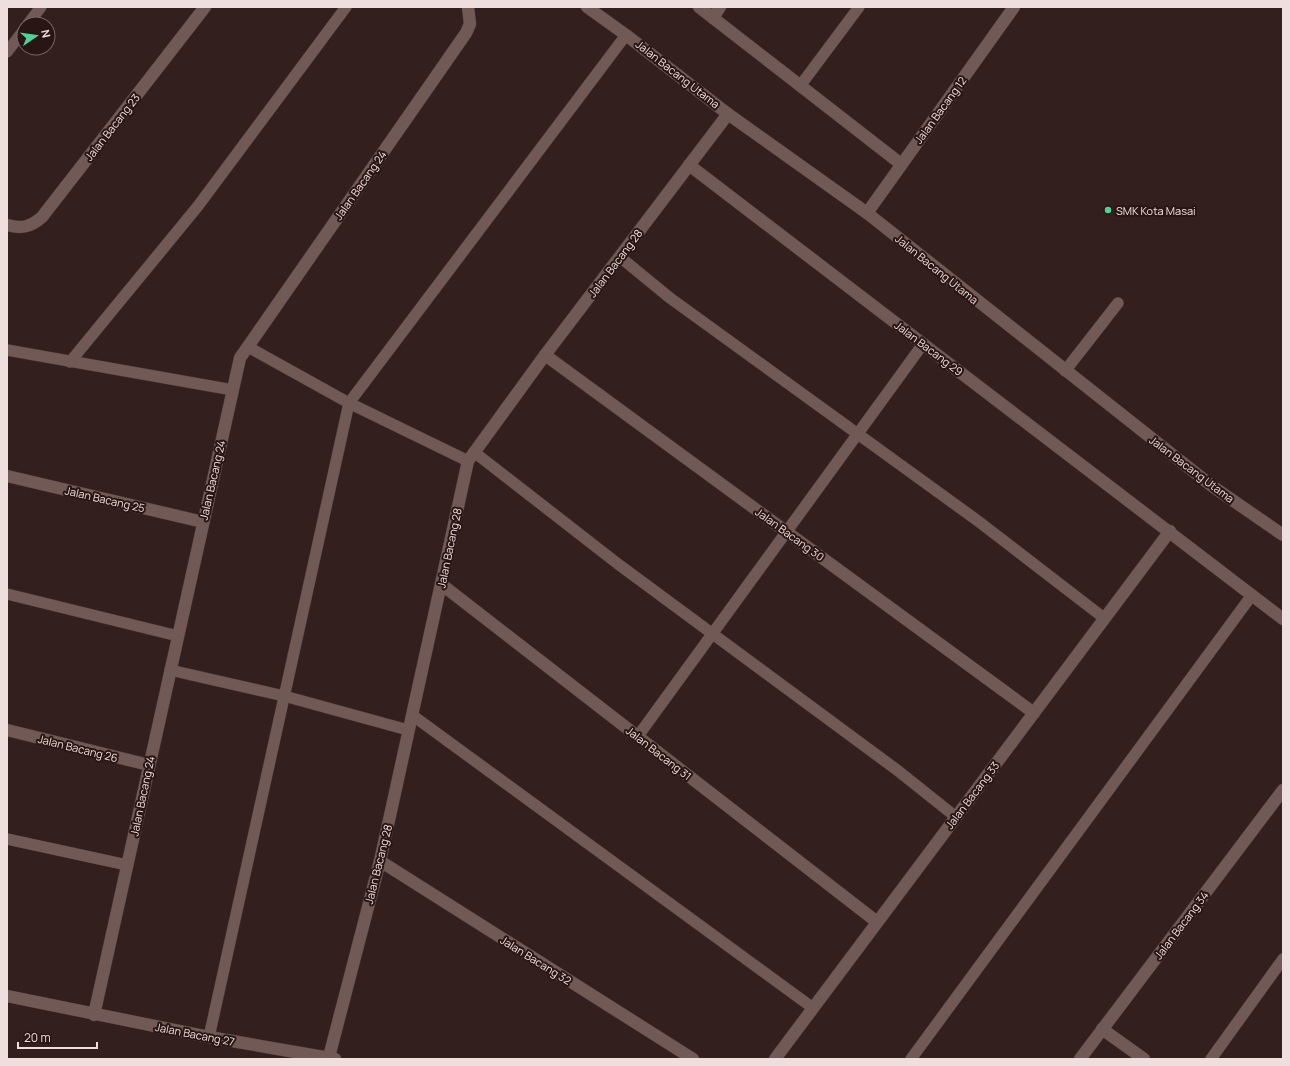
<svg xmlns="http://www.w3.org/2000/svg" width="1290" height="1066" viewBox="0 0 1290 1066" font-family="Manrope,sans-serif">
<rect width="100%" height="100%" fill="#331f1d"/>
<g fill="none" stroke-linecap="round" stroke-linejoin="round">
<defs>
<g id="service">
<polyline points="28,24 41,7"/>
<polyline points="7,52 24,30"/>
<polyline points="800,86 859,7"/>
<polyline points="620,257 670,298 978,521 1104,618"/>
<polyline points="248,347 349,403 468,461"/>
<polyline points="7,350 233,390"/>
<polyline points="70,362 198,206 346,7"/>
<polyline points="1065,371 1118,303"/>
<polyline points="474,452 618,564 897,770 956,817"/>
<polyline points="7,594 178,636"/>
<polyline points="170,670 284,696 408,730"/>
<polyline points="412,715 813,1008"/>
<polyline points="638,736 923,344"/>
<polyline points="7,839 127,865"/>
<polyline points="209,1037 349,403 626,35"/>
<polyline points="911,1059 1252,595"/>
<polyline points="1211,1059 1283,959"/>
</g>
<g id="minor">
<polyline points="587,7 626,35 728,114 867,213 1212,486 1283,535"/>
<polyline points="699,7 901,164"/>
<polyline points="713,18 720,7"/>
<polyline points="689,165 1283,619"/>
<polyline points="867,213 1014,7"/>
<path d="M7,225c14,4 24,2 35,-8l163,-210"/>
<polyline points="545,355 1034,713"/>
<polyline points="7,476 203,522"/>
<polyline points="441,584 877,922"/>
<polyline points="7,730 149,765"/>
<polyline points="380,861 693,1059"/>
<polyline points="7,996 209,1037 335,1059"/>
<polyline points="94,1015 240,358 466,33 470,24 468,7"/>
<polyline points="1102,1029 1144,1059"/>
<polyline points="329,1057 380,861 468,461 545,355 728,114"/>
<polyline points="775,1059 1170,531"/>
<polyline points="1080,1059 1283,790"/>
</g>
</defs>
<use href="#service" stroke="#4d3c3b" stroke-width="12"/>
<use href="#minor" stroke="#4d3c3b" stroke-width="13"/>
<use href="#service" stroke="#715956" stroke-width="11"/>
<use href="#minor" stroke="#715956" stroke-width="12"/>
</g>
<circle fill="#4dd39a" stroke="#291513" stroke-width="1.5" cx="1108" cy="210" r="4"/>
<g text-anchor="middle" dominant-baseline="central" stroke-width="4" stroke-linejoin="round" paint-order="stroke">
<g font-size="11" fill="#eedfde" stroke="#291513">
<text transform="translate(678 74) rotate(38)">Jalan Bacang Utama</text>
<text transform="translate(940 110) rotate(-54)">Jalan Bacang 12</text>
<text transform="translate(112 127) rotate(-52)">Jalan Bacang 23</text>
<text transform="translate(360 185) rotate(-55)">Jalan Bacang 24</text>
<text transform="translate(615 263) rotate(-53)">Jalan Bacang 28</text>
<text transform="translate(937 269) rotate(39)">Jalan Bacang Utama</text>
<text transform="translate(929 348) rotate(37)">Jalan Bacang 29</text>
<text transform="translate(1192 469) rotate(37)">Jalan Bacang Utama</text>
<text transform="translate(212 480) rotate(-77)">Jalan Bacang 24</text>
<text transform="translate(105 499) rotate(13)">Jalan Bacang 25</text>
<text transform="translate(790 534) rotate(36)">Jalan Bacang 30</text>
<text transform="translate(449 548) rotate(-78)">Jalan Bacang 28</text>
<text transform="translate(78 748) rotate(14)">Jalan Bacang 26</text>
<text transform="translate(659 753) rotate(38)">Jalan Bacang 31</text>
<text transform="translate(972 795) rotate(-53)">Jalan Bacang 33</text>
<text transform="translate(142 796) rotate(-78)">Jalan Bacang 24</text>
<text transform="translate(378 864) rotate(-76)">Jalan Bacang 28</text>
<text transform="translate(1181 925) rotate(-53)">Jalan Bacang 34</text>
<text transform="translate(536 960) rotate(32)">Jalan Bacang 32</text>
<text transform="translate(195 1034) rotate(11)">Jalan Bacang 27</text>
</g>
<g font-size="11" fill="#eedfde" stroke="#291513" text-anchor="start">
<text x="1116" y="210">SMK Kota Masai</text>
</g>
</g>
<rect width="1290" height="1066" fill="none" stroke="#eedfde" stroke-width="16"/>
<g transform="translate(36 36) rotate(77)"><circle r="19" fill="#291513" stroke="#786664"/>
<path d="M0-3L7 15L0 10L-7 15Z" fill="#4dd39a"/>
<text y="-6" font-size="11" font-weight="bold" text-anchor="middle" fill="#eedfde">N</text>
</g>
<path d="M18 1042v6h79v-6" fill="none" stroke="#eedfde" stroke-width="2"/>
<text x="24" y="1042" font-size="12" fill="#eedfde" stroke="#291513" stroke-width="3" paint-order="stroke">20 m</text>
</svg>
